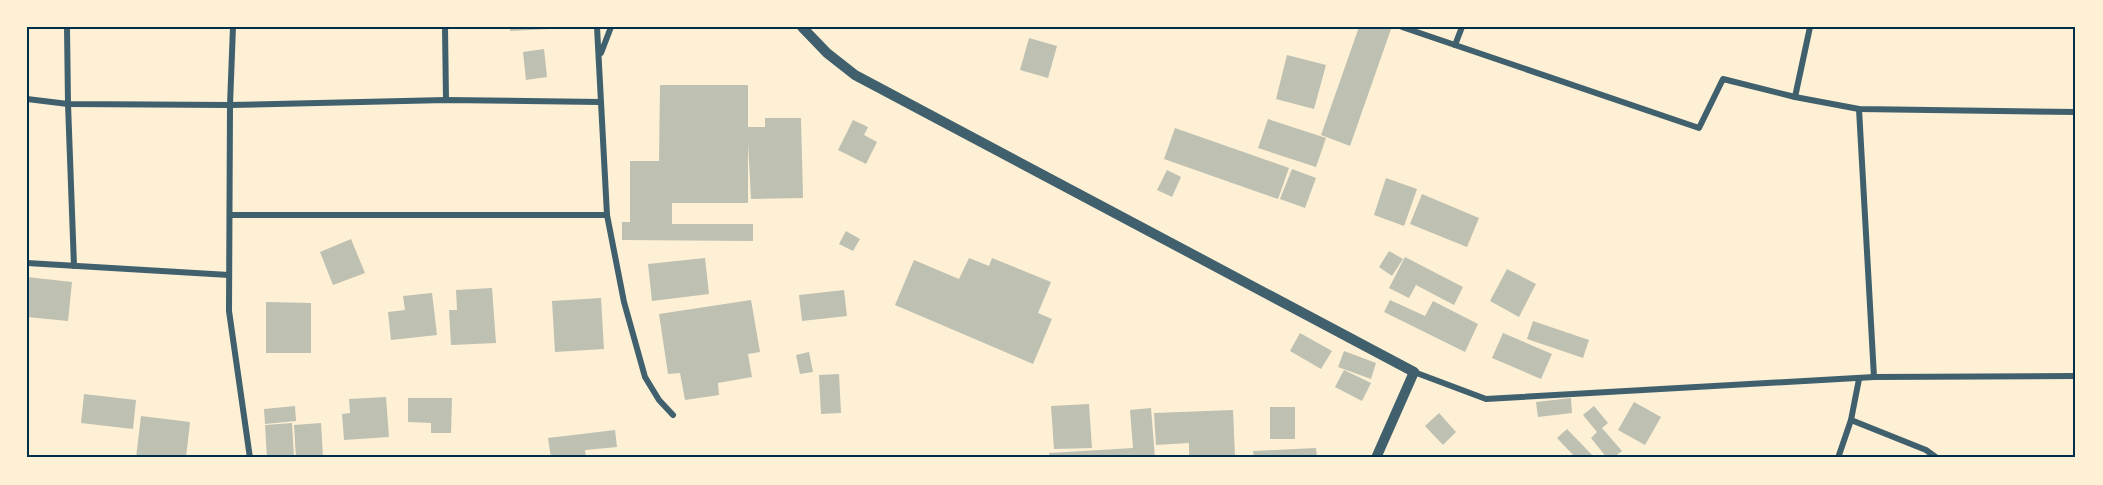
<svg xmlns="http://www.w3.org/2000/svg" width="2103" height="485" viewBox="0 0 2103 485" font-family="'Zilla Slab',serif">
<rect width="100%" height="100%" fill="#fdf0d5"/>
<g fill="#bec0b2">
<polygon points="510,27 550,27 550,29 510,31"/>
<polygon points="1359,27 1391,29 1350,146 1321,135"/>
<polygon points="1029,38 1057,46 1048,78 1020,70"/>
<polygon points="544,49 547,77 526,80 523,52"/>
<polygon points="1287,55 1326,65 1314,109 1276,99"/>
<polygon points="660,85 748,85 748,127 765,127 765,118 801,118 803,198 751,199 748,142 748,203 672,203 672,224 753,224 753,241 622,240 622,222 630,222 630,161 659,161"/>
<polygon points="1268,119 1326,138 1316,167 1258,148"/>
<polygon points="853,120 868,127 864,135 877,142 866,164 838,150"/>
<polygon points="1175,128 1289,168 1278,199 1164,159"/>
<polygon points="1292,169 1316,178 1305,208 1280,199"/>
<polygon points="1167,170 1181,177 1172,197 1157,190"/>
<polygon points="1386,178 1417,189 1404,226 1374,215"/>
<polygon points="1422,194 1479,218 1467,247 1410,224"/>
<polygon points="846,231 860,239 853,251 839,244"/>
<polygon points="351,239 365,273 333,285 320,252"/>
<polygon points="1389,251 1403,259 1392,276 1379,267"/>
<polygon points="1405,257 1463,287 1454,305 1416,285 1409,298 1389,288"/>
<polygon points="705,258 709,294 652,301 648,264"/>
<polygon points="969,258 989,266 992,258 1051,282 1038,313 1052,319 1033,364 895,305 914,260 959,279"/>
<polygon points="1507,269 1536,284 1519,317 1490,301"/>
<polygon points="27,277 72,282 68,321 27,317"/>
<polygon points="492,288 496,343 451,345 449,310 457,310 456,290"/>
<polygon points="844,290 847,316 802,321 799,295"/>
<polygon points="432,293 437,335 391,340 388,312 405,310 403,296"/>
<polygon points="601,298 604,349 555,352 552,301"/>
<polygon points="751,300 760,352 748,354 752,377 718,383 719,395 685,400 680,373 668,374 659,314"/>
<polygon points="1390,300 1425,316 1433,301 1478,324 1465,352 1384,312"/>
<polygon points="266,302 311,303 311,353 266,353"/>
<polygon points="1533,321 1589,340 1583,358 1527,339"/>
<polygon points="1300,333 1332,351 1321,369 1290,351"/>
<polygon points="1503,333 1552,354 1541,379 1492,358"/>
<polygon points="1344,351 1376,363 1371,379 1338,367"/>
<polygon points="809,352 813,372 800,374 796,355"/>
<polygon points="1344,370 1371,383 1362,401 1335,387"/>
<polygon points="839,374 841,413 821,414 819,375"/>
<polygon points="84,394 136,400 133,429 81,423"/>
<polygon points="386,397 389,437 344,440 342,414 350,413 349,399"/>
<polygon points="408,398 452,398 451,433 431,433 431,423 408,422"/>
<polygon points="1571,398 1572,413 1538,417 1536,402"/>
<polygon points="1634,402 1661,417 1645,445 1618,430"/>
<polygon points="1089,404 1092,448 1054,449 1051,406"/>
<polygon points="295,406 296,421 265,424 264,409"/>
<polygon points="1594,406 1608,423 1602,428 1622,451 1613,458 1607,458 1591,438 1597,432 1583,415"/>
<rect x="1270" y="407" width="25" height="32"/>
<polygon points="1151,408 1155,458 1049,458 1049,453 1133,448 1130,410"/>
<polygon points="1233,410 1235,456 1189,458 1189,443 1156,445 1154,413"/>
<polygon points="1439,413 1456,432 1443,445 1425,426"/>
<polygon points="141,416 190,422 186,458 136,458"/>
<polygon points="292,423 294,458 267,458 265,425"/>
<polygon points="321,423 323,458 296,458 294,425"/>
<polygon points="1567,429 1595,458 1576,458 1557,438"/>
<polygon points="615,430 617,447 585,450 586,458 551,458 548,438"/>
<polygon points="1316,448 1317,458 1254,458 1253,451"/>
</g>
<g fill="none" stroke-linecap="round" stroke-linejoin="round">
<g stroke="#3f606c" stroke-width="6">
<polyline points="67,27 68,104 74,266"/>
<polyline points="233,27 230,105 229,311 250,458"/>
<polyline points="445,27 446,100"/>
<polyline points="597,27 607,215 624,302 645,377 659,400 673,415"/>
<polyline points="1402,27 1699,128 1723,79 1795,97 1859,109 2076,112"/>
<polyline points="1455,45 1462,27"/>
<polyline points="601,53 611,27"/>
<polyline points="1795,97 1810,27"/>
<polyline points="27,99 68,104 230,105 446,100 600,102"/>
<polyline points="1859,109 1874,377"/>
<polyline points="230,215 607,215"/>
<polyline points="27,263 229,275"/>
<polyline points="1414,372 1486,399 1874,377 2076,376"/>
<polyline points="1851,420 1926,450 1937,458"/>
<polyline points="1838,458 1851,420 1859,379"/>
</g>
<polyline stroke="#3f606c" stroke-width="10" points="802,27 827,53 855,75 1414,372 1376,458"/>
</g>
<rect width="2103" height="485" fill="none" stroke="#fdf0d5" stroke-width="57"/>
<rect x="28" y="28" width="2046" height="428" fill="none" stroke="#003049" stroke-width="2"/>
</svg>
